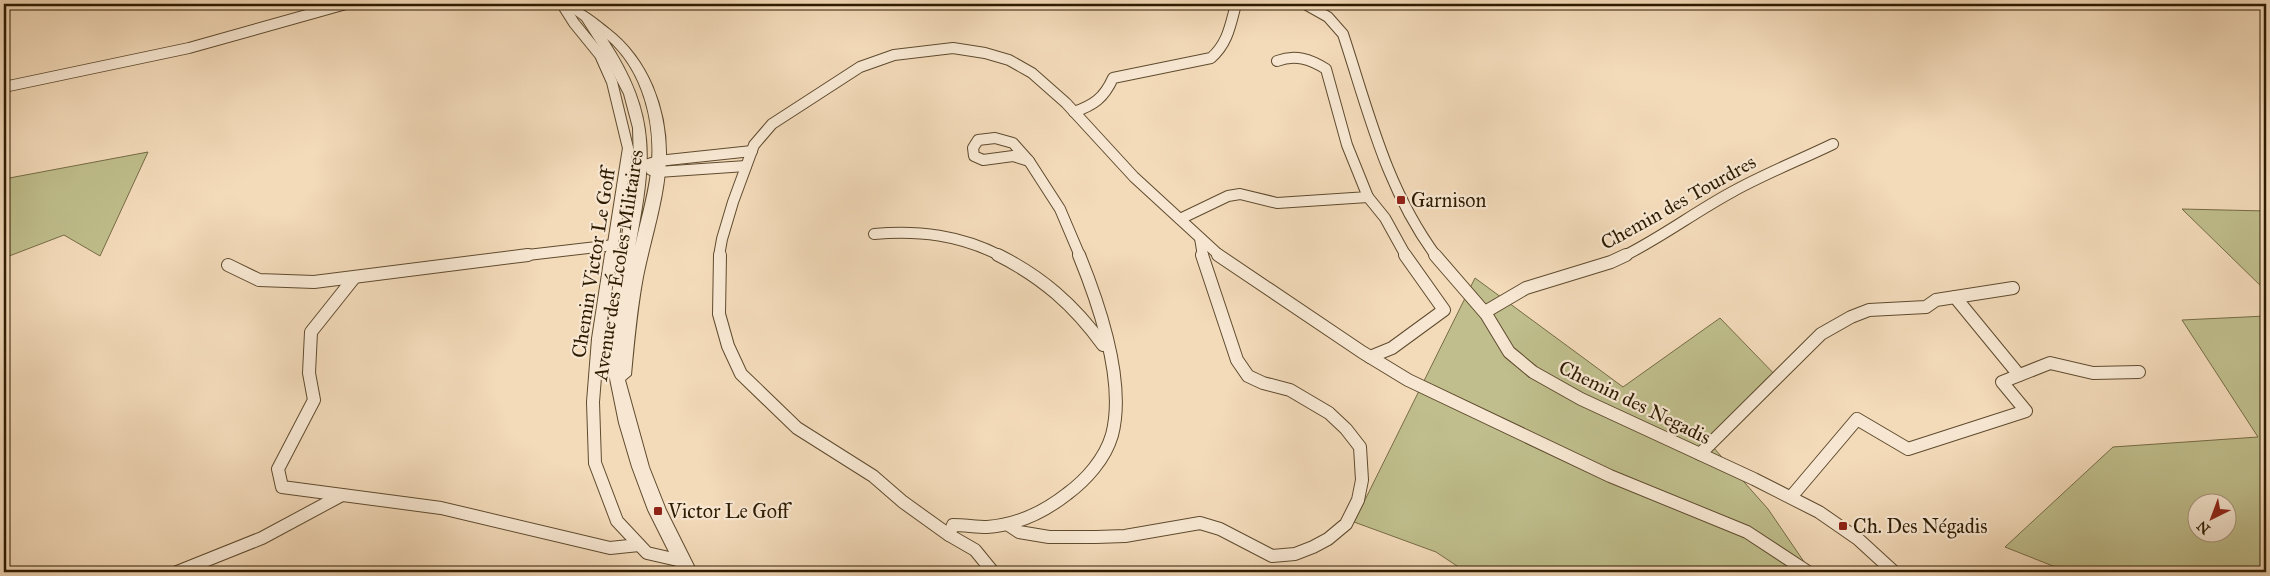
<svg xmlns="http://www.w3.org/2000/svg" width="2270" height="576" viewBox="0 0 2270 576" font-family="'IM FELL Great Primer',serif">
<rect width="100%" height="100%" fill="#f3dab9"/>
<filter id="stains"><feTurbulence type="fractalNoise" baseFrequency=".004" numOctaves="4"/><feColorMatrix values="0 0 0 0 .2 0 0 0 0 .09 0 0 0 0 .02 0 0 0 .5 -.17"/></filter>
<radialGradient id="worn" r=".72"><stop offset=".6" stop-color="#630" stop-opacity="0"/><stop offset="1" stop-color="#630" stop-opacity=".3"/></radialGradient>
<g fill="#bfbe8c" stroke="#766c46" fill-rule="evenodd">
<polygon points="148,152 100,256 64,235 4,258 4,179"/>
<polygon points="2182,209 2266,211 2266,291"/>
<polygon points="1475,278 1623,387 1720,318 1781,381 1713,447 1768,509 1811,572 1466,572 1436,552 1354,522"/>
<path d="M2266,316v256h-198l-63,-25 108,-100 145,-10 -76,-117zM2198,504h30v30h-30z"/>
</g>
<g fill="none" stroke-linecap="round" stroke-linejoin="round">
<defs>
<g id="minor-far1">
<polyline points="562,4 574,23 600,55 612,82 628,148 611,256"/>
<path d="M1305,4l23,13 15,17c26,79 43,154 93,222"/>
<polyline points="4,87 189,48 346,4"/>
<path d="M1074,112c20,-7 30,-14 39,-34l98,-20c16,-14 19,-31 24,-50l-1,-4"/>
<polygon points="995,138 1013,143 1029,161 1013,156 983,160 974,156 973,148 978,140"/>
<polyline points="1029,161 1060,209 1080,256"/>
<polyline points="639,167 658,161 752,151"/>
<polyline points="651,170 658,172 746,166"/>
<polyline points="1368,197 1385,218 1406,256"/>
<path d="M1180,219l48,-23 12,-2 37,9 91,-6 -21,-52 -21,-76c-16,-10 -31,-15 -49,-8"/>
<path d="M874,234c45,-4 86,1 127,22"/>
<polyline points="1200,238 1203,256"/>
<polyline points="519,256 614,245"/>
<polyline points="719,256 722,239 733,202 754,145 772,124 860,67 894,55 953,48 985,53 1009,60 1032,73 1066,103 1134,177 1220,256"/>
<path d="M1624,256c38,-19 71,-44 108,-64 32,-18 68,-32 101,-48"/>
</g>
<g id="minor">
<polyline points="611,255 598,339 593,402 595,463 617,521 647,553 682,561"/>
<polyline points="720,255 719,314 728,346 741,374 797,428 873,476 903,502 949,535"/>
<path d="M998,255c44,22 76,50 105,90"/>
<polyline points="1218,255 1362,352 1408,380 1610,476 1747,532 1808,572"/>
<polyline points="1435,255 1486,314 1509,352 1533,372 1581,399 1754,479 1819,512 1858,539 1894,572"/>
<polyline points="228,265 259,280 314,282 528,255"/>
<polyline points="354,278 311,332 309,373 314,400 278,469 282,487 441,508 610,548 639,545"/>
<polyline points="1955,297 2019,375"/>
<polyline points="1485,312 1526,288 1611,262 1626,255"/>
<polyline points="1370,357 1392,348 1444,310 1405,255"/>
<polyline points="1700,454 1821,334 1851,317 1869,310 1926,307 1936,300 2013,288"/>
<polyline points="1791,497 1857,419 1908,449 2026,411 2002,382 2050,363 2093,373 2139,372"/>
<polyline points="1007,524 1019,532 1049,537 1096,537 1125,536 1200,523 1220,529 1272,556 1295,554 1313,547 1328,539 1346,524 1358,500 1362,480 1360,447 1346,429 1329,413 1290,390 1263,383 1248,376 1237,360 1202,255"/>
<polyline points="177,572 262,538 342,495"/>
<path d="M993,572l-18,-22 -26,-15 4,-10c11,0 23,2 34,2 29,-2 57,-15 80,-33 19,-14 38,-35 45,-59 14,-53 -13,-131 -33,-180"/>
</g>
<path id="tertiary" d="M560,4c19,-1 35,14 49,25 39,30 58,80 57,128 -1,40 -15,80 -23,120 -6,32 -9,65 -12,98l-6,5 24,87 17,43 31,62h-18l-31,-62 -16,-43 -13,-44 -12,-59v-25l4,-40 23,-133 -1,-38 -9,-34 -24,-46 -18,-28zM607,39c37,32 50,87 44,133 -3,26 -11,50 -16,75 16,-86 23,-130 -28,-208z"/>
</defs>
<use href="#minor-far1" stroke="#5f4b2e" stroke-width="12"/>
<use href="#minor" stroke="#5f4b2e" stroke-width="14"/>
<use href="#tertiary" stroke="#5f4b2e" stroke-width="2"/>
<use href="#minor-far1" stroke="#f7e7d2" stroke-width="10"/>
<use href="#minor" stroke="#f7e7d2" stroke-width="12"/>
<use href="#tertiary" fill="#f7e7d2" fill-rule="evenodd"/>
</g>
<g fill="#8f2418" stroke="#f7e7d2" stroke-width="2">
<rect x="1396" y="195" width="10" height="10" rx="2.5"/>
<rect x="653" y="506" width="10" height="10" rx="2.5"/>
<rect x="1838" y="521" width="10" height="10" rx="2.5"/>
</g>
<g text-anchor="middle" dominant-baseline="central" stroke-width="4.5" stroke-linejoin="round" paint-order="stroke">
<g font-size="20" fill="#2e1b00" stroke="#f7e7d2" text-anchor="start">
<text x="1411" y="200">Garnison</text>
<text x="668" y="511">Victor Le Goff</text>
<text x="1853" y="526">Ch. Des Négadis</text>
</g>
<g font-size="20" fill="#2e1b00" stroke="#f7e7d2">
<text transform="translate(1678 202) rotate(-29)">Chemin des Tourdres</text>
<text transform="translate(593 263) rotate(-81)">Chemin Victor Le Goff</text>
<text transform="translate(618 265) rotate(-81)">Avenue des Écoles Militaires</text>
<text transform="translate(1635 402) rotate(26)">Chemin des Negadis</text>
</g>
</g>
<rect width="2270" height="576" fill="none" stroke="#f3dab9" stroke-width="20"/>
<rect x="5" y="5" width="2260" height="566" fill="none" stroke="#2e1b00" stroke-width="2.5"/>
<rect x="10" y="10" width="2250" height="556" fill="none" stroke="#2e1b00"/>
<g transform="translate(2212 518) rotate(222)"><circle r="24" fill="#f7e7d2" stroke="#a7957e"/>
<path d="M0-4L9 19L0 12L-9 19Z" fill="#8f2418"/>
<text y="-8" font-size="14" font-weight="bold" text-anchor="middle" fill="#2e1b00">N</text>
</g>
<rect width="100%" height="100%" filter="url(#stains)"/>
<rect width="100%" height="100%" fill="url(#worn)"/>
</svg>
